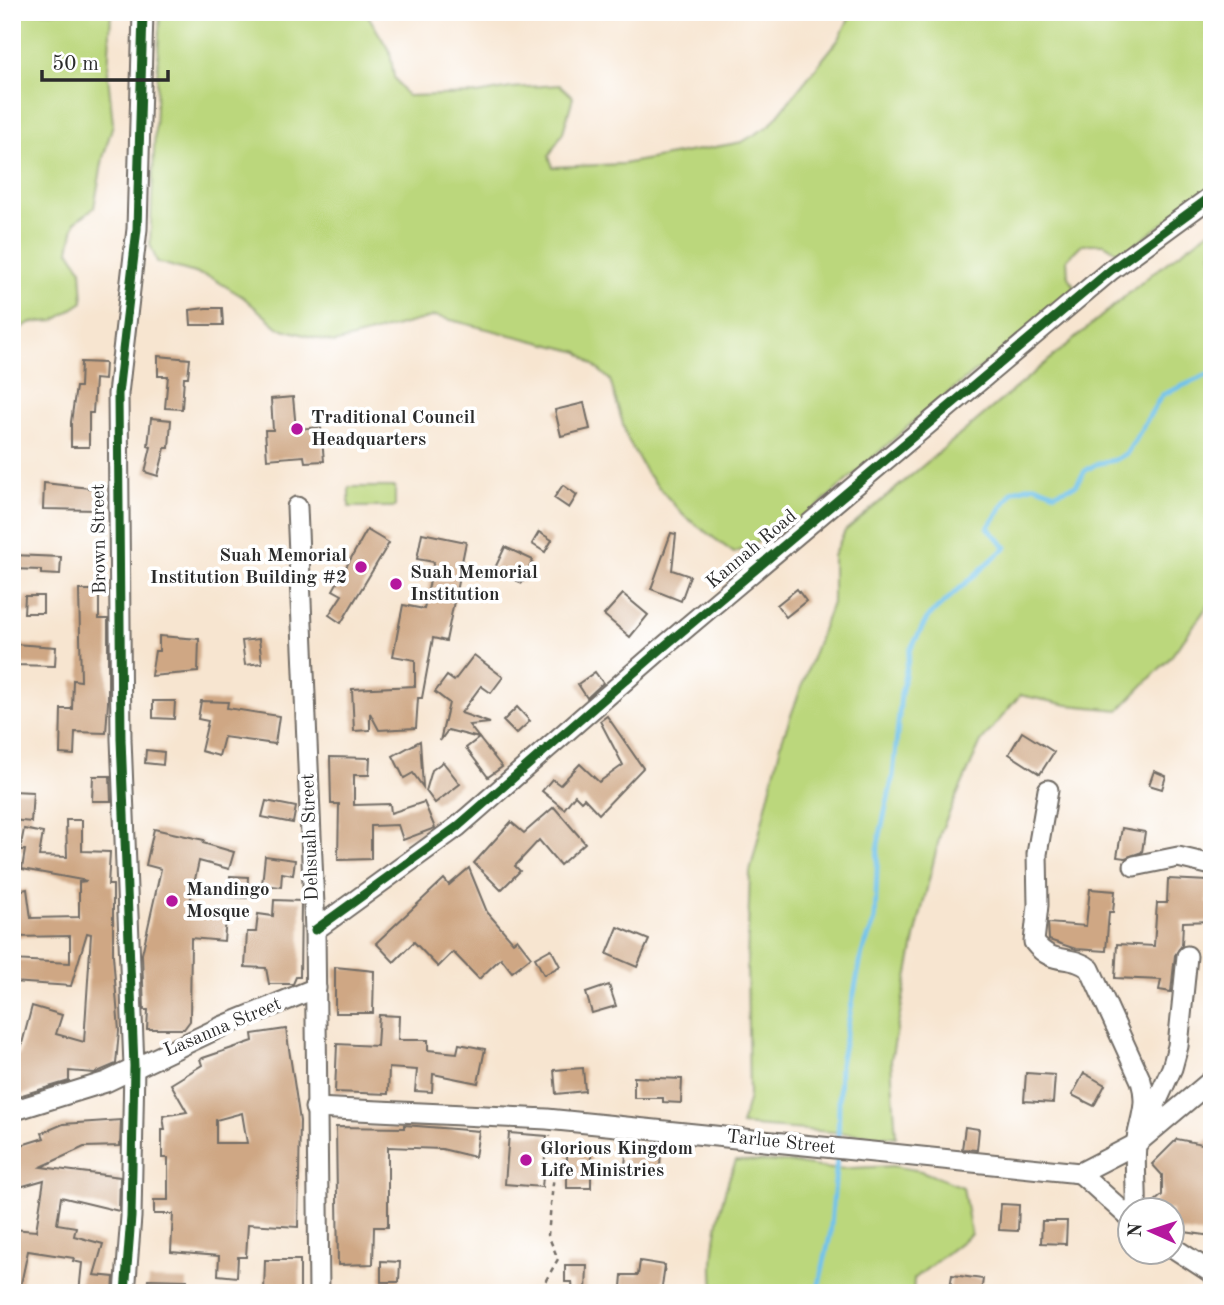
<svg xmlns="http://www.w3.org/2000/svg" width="1224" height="1305" viewBox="0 0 1224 1305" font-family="'Old Standard TT',serif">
<rect width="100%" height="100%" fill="#fff"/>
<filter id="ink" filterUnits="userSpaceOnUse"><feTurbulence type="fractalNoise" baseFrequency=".0143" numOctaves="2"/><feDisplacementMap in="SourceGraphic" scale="14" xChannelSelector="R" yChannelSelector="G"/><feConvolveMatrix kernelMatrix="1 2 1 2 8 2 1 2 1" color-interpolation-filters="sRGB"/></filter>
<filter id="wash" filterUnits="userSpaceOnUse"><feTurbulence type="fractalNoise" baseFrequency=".00686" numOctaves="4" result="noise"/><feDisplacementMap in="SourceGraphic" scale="28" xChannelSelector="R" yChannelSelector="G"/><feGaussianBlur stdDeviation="1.57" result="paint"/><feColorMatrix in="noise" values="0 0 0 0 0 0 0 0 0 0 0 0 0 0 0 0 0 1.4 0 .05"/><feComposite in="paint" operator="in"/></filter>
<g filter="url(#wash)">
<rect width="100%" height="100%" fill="#f7e5d0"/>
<g fill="#bbd77c" stroke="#738154" stroke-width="2">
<polygon points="12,12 111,12 108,75 113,124 103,158 94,208 75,222 69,250 81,269 83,302 54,321 29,323 12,335"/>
<polygon points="160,12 366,12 390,52 394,77 407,96 477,94 511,88 560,85 573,97 563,132 549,156 553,167 623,164 742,142 770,125 839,39 852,12 1212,12 1212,186 1122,255 1104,244 1082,244 1067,259 1068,277 1078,291 929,408 800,522 734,553 683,515 647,474 627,438 610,380 579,352 435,316 334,343 279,328 243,297 212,278 157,262 150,244"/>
<polygon points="1212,229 1212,600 1170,658 1119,710 1068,705 1020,695 981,742 941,831 916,933 891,1060 896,1137 741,1125 749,1097 747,963 750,872 782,740 833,600 833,556 845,531 1153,273"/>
<rect x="349" y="487" width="46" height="20"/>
<path d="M736,1161l51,1 45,7 61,-3 28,5 42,16 8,47 -57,45 -1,14h-198c-7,-36 6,-99 21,-132z"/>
</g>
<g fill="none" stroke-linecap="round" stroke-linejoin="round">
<g stroke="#70c2ec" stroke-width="5">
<polyline points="838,1141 840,1064 862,953 875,920 878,844 893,776 901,694 910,650 928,617 1006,547 988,528 1013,491 1035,485 1055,493 1076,485 1085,471 1096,464 1115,460 1127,453 1162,395 1212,373"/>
<polyline points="817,1293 830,1236 837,1159"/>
</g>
</g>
<g id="blocks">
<g fill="#cfa784" fill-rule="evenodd">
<polygon points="206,308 222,308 223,325 191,325 190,310"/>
<polygon points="158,356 190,359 188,377 184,377 182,409 165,408 168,376 158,376"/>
<polygon points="81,362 105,363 104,380 95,379 93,413 89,413 89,447 71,447 71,422 76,387 80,387"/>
<polygon points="293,397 296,429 321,427 324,461 305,462 304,456 267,459 265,430 273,430 271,399"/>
<polygon points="584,403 590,429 561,436 555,410"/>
<polygon points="151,418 171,420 169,448 165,448 158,476 145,472 151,447 148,446"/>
<polygon points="44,483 98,489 97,510 43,509"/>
<polygon points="563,485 577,495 569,508 554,498"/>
<polygon points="367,530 389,543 341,623 329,615 342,595 333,590"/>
<polygon points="539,532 552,540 545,552 532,544"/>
<polygon points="422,533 466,542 446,641 433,638 422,698 418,698 416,728 379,730 370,713 370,730 354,731 352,689 415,686 415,660 393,656 403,605 424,609 434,562 417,559"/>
<polygon points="671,533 676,534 672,570 690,576 681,601 651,589"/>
<polygon points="505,547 533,560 522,583 494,570"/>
<polygon points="12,555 61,557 60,575 41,574 41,570 12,569"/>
<polygon points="797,589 806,601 786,617 777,605"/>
<polygon points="79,590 99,590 99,619 108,619 108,702 106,733 75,732 74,755 60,754 61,709 72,709 73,680 81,681"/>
<polygon points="623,594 648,615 630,637 604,615"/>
<polygon points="25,596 43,596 43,613 24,613"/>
<polygon points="159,636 199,639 198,672 151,676 155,651 159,651"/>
<polygon points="259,639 262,663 245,665 242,641"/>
<polygon points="14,644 56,647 55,666 13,665"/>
<polygon points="474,655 503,677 491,693 481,686 461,713 490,723 469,725 479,738 448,730 440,741 449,703 435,692 447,676 454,681"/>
<polygon points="595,672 603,683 587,698 578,684"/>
<polygon points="153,701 175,701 174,719 153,718"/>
<polygon points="201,701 228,702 227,708 279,716 275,744 224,737 219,756 201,751 208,721 198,719"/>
<polygon points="517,707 530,721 516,734 503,721"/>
<polygon points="607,716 643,768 599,814 584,798 581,801 575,795 564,809 542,791 552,779 560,785 580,764 599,782 623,765 600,721"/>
<polygon points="1022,732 1054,752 1040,774 1009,754"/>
<polygon points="479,738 502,767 488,777 466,748"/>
<polygon points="420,741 423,787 413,773 404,778 393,756"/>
<polygon points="146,750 164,752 163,765 145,763"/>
<polygon points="330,757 370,758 369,775 354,775 354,805 390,804 391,813 424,802 435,828 403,840 398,825 371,826 371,859 338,860 339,804 331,804"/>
<polygon points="443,762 460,784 435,803 426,791 432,770"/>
<polygon points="1154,771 1166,776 1162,789 1149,785"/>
<polygon points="93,776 110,776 111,801 92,801"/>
<polygon points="12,791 33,792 31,822 12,820"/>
<polygon points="266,801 296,807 293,823 262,817"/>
<polygon points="554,807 585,843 560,865 539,840 515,866 520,871 501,890 474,863 511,822 524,833"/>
<polygon points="66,820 82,820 82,851 110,852 108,885 113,885 113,955 119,1031 116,1064 95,1073 69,1071 69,1081 12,1098 12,1057 19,1055 32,1006 62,1015 56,1034 84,1042 91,934 87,933 71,986 12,982 12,960 70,963 70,936 12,937 12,892 27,889 31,918 79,917 79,882 87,881 22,869 25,850 20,850 24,829 43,833 39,856 67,857"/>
<polygon points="1122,828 1145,832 1142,852 1125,858 1117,857"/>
<polygon points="154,829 204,840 203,843 234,852 229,869 199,861 187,916 226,919 224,941 191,938 190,1021 184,1029 147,1029 148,1010 144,1010 142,954 161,869 146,865"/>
<polygon points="265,856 295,860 293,875 282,873 281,887 262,885"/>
<polygon points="469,868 487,912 513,942 517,939 531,957 512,972 501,958 479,979 453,952 438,967 414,942 394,962 376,943 444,879 449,885"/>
<polygon points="230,876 248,877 247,898 229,897"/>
<polygon points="1168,879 1208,881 1207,903 1212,903 1212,921 1183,922 1182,945 1175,955 1171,992 1159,990 1161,980 1115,978 1117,944 1154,946 1157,903 1167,903"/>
<polygon points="1090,889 1115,891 1113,912 1109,912 1106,951 1076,949 1049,940 1048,923 1086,926"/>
<polygon points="274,900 301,901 300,977 296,977 293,984 269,984 266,968 245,967 247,932 256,932 258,914 273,916"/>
<polygon points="618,927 649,940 637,967 607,954"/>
<polygon points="551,949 560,966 544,975 535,958"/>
<polygon points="335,967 374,971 373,1013 335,1013"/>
<polygon points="609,985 616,1006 592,1013 586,993"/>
<polygon points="379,1015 399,1016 398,1040 428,1040 428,1050 457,1053 459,1044 485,1049 478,1083 433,1074 432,1092 415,1091 417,1070 389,1068 388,1094 335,1092 337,1044 377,1046"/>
<path d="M286,1029l14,92 -2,106 -50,-3 -2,33h-8l-1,20 -19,-2 1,-19 -48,-4 2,-38h-19v-14h14v-42h-6v-28h3l-2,-14 24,-4 -16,-28 31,-19 -2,-6 53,-18 -1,-7zM242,1113l5,30h-31v-23z"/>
<polygon points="583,1068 585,1091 556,1094 554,1070"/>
<polygon points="1026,1073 1055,1075 1053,1103 1024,1101"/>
<polygon points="1084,1073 1105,1085 1094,1106 1072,1095"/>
<polygon points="634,1077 682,1079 681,1103 663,1102 663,1098 634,1098"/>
<polygon points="121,1120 120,1146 84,1147 41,1167 120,1177 119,1211 61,1197 57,1224 76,1227 74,1236 103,1244 94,1275 114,1277 113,1293 79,1293 82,1263 73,1261 74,1258 28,1251 19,1293 12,1293 12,1229 36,1231 44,1180 16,1188 12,1174 12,1148 44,1138 42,1133 63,1124"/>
<polygon points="404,1125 479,1131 475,1157 442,1149 388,1147 388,1227 374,1227 373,1264 338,1265 336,1127 404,1128"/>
<polygon points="965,1127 979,1129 977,1150 962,1149"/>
<polygon points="509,1133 547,1136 542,1187 505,1184"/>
<polygon points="1212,1137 1212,1236 1178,1231 1172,1224 1172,1210 1160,1210 1153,1203 1162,1195 1162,1175 1152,1164 1177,1139 1202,1144"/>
<polygon points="647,1145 661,1145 660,1170 625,1165 627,1147 647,1149"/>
<rect x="567" y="1151" width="24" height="37"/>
<polygon points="1001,1204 1019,1205 1018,1231 999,1230"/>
<polygon points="1042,1221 1067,1221 1066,1244 1041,1243"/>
<polygon points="265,1260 300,1260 300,1293 264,1293"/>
<polygon points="381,1261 400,1262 399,1282 381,1282"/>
<polygon points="640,1261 665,1265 661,1293 621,1287 622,1275 638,1275"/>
<polygon points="565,1265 587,1265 586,1293 573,1293 572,1282 565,1282"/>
<polygon points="952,1275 983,1279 981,1293 949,1293"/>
<polygon points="148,1279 187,1280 187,1293 147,1293"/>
</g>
</g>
</g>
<g filter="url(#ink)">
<use href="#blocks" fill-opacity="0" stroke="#726c65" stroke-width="2"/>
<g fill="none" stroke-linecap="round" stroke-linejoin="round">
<defs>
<g id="minor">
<polyline points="297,507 315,930 319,1293"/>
<path d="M1048,790l-11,64 1,51 -4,37c19,25 36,11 56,27l51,112c8,25 -2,40 -5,64 -2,21 1,44 0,65"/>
<polyline points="1134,866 1178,857 1212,865"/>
<polyline points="315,930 457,827 661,649 1111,270 1212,196"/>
<polyline points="315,1108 547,1119 1080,1173"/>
<polyline points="12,1111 106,1082 221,1027 316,988"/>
<polyline points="1149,1118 1172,1068 1178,1046 1187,956"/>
<polyline points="1080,1173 1136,1144 1212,1080"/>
<polyline points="1080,1173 1130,1218"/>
<polyline points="1172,1247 1212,1273"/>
<polyline points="125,1293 131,1217 134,1066 121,739 118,394 137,229 143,12"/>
</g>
</defs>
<use href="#minor" stroke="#726c65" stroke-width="23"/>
<polyline stroke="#726c65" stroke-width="2.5" stroke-dasharray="5 5" stroke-linecap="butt" points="530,1293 545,1282 558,1259 548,1235 555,1163 550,1136"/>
<use href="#minor" stroke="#fff" stroke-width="19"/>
<defs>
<g id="cycleway">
<polyline points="315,930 457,827 661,649 1111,270 1212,196"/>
<polyline points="125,1293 131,1217 134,1066 121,739 118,394 137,229 143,12"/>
</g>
</defs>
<use href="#cycleway" stroke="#fff" stroke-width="13"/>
<use href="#cycleway" stroke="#1b5e20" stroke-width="9"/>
</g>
</g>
<g fill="#b5179e" stroke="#fff" stroke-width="2.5">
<circle cx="297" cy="429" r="7"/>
<circle cx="361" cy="567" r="7"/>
<circle cx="396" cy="584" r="7"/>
<circle cx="172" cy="901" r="7"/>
<circle cx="526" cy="1160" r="7"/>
</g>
<g text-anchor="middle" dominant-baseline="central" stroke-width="7" stroke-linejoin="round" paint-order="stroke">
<g font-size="19" font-weight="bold" fill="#2b2b2b" stroke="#fff" text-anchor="start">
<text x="311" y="418">Traditional Council<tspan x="311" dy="22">Headquarters</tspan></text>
<text x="347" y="556" text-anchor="end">Suah Memorial<tspan x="347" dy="22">Institution Building #2</tspan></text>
<text x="410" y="573">Suah Memorial<tspan x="410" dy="22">Institution</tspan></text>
<text x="186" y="890">Mandingo<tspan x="186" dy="22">Mosque</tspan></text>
<text x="540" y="1149">Glorious Kingdom<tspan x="540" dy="22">Life Ministries</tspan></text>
</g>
<g font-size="19" fill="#2b2b2b" stroke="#fff">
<text transform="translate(100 539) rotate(-91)">Brown Street</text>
<text transform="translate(752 550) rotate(-40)">Kannah Road</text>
<text transform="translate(311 837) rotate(-92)">Dehsuah Street</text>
<text transform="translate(223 1028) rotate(-23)">Lasanna Street</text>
<text transform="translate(781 1143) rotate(6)">Tarlue Street</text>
</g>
</g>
<rect width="1224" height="1305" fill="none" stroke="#fff" stroke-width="42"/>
<g transform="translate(1151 1231) rotate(273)"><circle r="33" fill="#ffffff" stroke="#aaaaaa" stroke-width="2"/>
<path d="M0-5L12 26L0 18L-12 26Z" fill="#b5179e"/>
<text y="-10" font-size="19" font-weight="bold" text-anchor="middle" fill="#2b2b2b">N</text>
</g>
<path d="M42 70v10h126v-10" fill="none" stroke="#2b2b2b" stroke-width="3.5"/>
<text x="52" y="70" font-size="21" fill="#2b2b2b" stroke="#ffffff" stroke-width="5" paint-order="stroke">50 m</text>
</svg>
